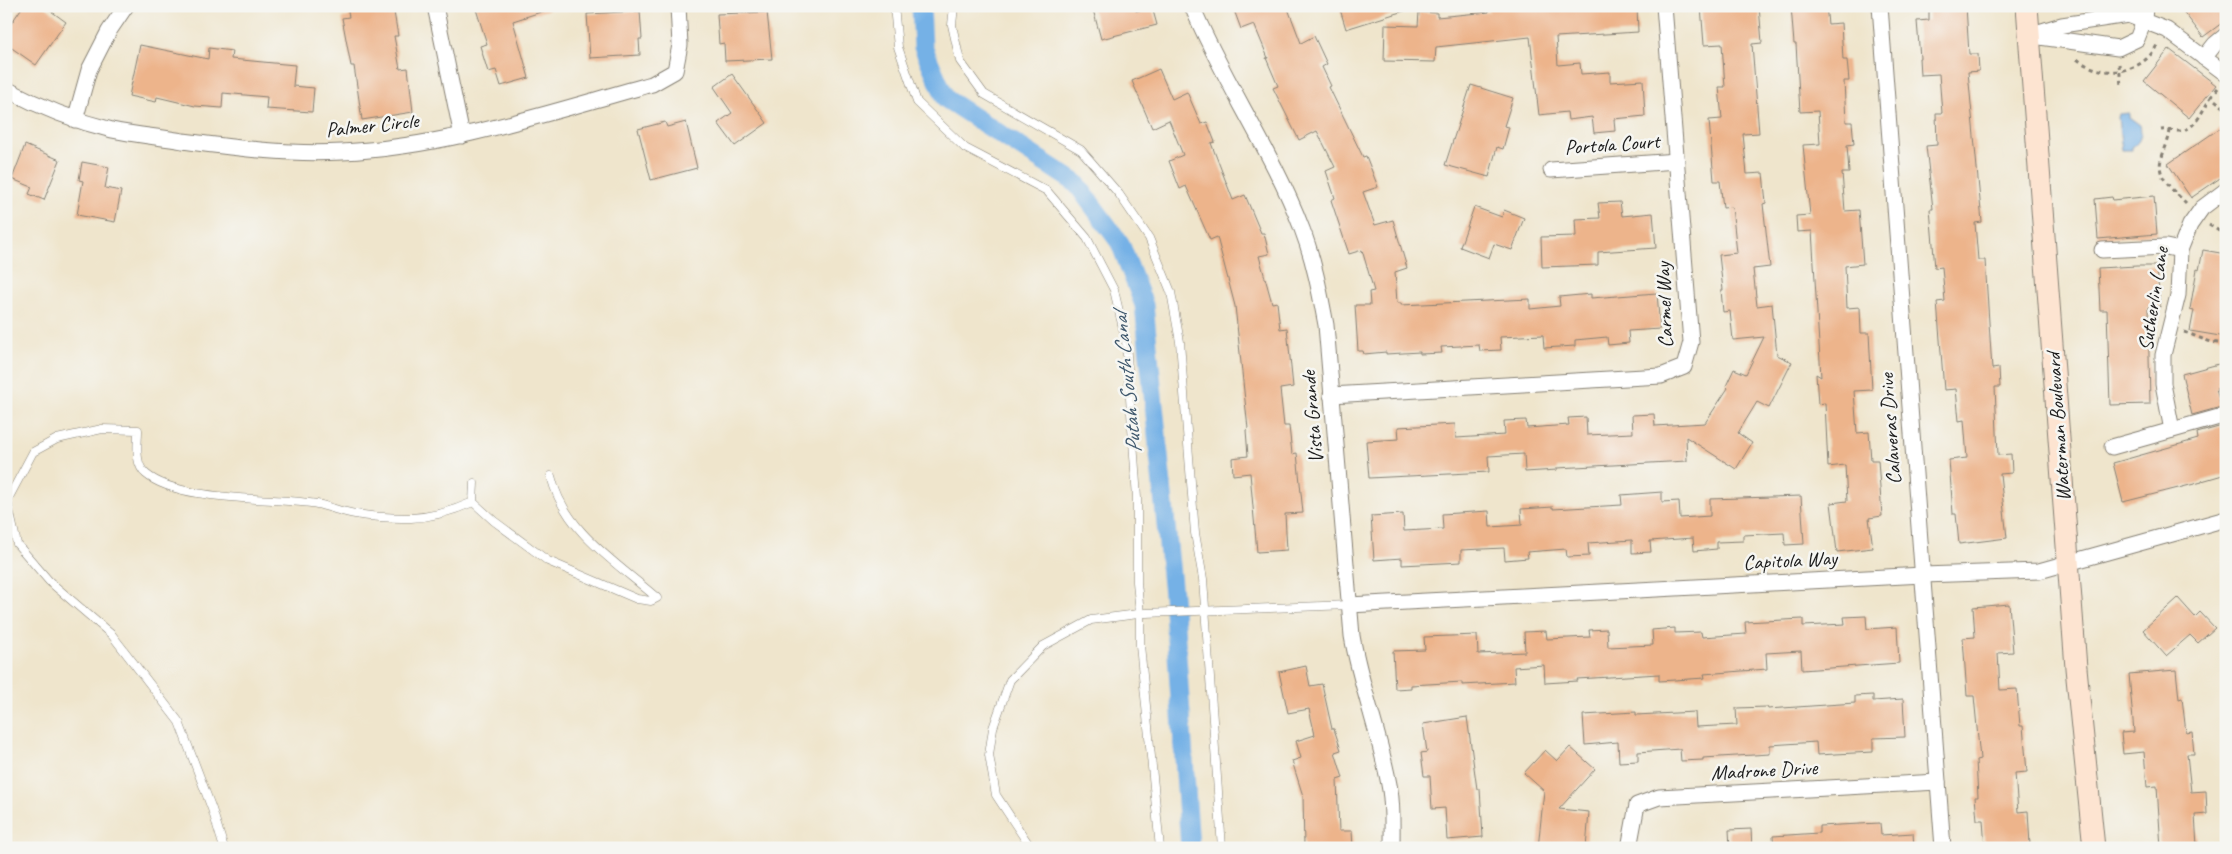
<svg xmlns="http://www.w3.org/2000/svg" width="2232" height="854" viewBox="0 0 2232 854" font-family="Caveat,sans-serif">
<rect width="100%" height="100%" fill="#f6f6f2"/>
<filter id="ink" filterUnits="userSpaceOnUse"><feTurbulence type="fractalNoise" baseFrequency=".02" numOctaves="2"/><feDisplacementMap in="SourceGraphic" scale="10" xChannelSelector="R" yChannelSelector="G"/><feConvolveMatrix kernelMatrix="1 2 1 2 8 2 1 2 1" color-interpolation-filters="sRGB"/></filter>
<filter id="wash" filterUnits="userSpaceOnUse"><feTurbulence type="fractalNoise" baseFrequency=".0096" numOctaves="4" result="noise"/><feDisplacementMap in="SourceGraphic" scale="20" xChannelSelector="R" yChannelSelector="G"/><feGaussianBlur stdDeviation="1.12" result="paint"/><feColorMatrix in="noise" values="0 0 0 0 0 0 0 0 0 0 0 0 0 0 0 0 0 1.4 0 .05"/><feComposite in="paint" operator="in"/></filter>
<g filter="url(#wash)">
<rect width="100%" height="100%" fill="#efe5cc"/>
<path fill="#74b1e6" stroke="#486681" d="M2129,113v4l11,8c2,9 1,17 -8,22v3h-10l-4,-32 1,-4z"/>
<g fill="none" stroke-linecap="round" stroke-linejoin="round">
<polyline stroke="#74b1e6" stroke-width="19" points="921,6 923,47 946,99 1076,183 1120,243 1144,305 1173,595 1190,848"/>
</g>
<g id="blocks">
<g fill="#edb48b">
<polygon points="23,6 44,6 66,22 36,65 6,44 6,31"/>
<polygon points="347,6 393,6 398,36 394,36 400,69 408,68 413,112 362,120 354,66 351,66 342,18 349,17"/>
<polygon points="475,6 550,6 550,9 513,21 529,78 501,86 496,70 488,72 480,46 487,44"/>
<polygon points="1092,6 1135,6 1136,11 1152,7 1157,25 1101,39"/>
<polygon points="1242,6 1287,6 1301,43 1314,36 1327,64 1322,67 1331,86 1329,87 1363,157 1366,156 1378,187 1363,192 1375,225 1393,220 1407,268 1395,272 1397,303 1401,303 1401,305 1530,299 1530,309 1560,306 1559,297 1591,294 1591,298 1657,293 1660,329 1628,331 1629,343 1608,345 1607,337 1575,340 1575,346 1544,348 1543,335 1500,337 1501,350 1480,351 1479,345 1441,347 1442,353 1420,354 1420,352 1386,354 1386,352 1364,354 1363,351 1358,351 1355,305 1370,305 1369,292 1374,291 1362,250 1349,254 1331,200 1335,198 1326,171 1335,167 1317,131 1299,140 1273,88 1278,86 1266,58 1268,58 1254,24 1241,29 1234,10"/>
<polygon points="1339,6 1407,6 1407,10 1346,29"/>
<polygon points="1488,6 1637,6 1638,32 1556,37 1558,65 1580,63 1581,74 1610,72 1610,82 1643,80 1645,116 1614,119 1615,131 1594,133 1592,117 1568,120 1567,112 1539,115 1530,37 1436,47 1435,62 1384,61 1385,25 1418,26 1419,12 1437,13 1437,17 1489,12"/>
<polygon points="1701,6 1759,6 1762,43 1752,44 1759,133 1743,134 1747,174 1763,173 1766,203 1763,204 1770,267 1753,269 1757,306 1772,304 1777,355 1792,362 1769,408 1757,402 1738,433 1752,443 1736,469 1686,437 1687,461 1557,468 1557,470 1525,472 1524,454 1488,456 1489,472 1369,478 1366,441 1399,439 1398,427 1455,424 1456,438 1505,435 1504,421 1526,420 1527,428 1569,425 1568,418 1586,417 1587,435 1633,433 1632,415 1654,414 1655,426 1705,423 1728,388 1726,386 1734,369 1746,374 1764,337 1733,340 1730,311 1723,312 1721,290 1723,290 1719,255 1737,253 1732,207 1723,208 1720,181 1714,181 1709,120 1722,119 1719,87 1725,87 1722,44 1704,45"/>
<polygon points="1791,6 1826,6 1828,24 1841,23 1843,60 1847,60 1849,81 1844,81 1846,122 1852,122 1854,144 1847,145 1849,173 1842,173 1845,211 1859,210 1863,264 1845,266 1847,308 1860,307 1861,333 1869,333 1872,390 1854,391 1857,433 1869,432 1871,460 1878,460 1882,516 1869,518 1873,548 1837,552 1831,503 1847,501 1845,465 1828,467 1825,403 1818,404 1816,374 1821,377 1812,231 1797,232 1796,216 1810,215 1803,145 1820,144 1818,111 1800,112 1796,44 1794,44"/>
<polygon points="1929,6 1966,6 1969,54 1978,54 1979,71 1968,72 1982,222 1975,223 1978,260 1985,260 1992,369 1999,368 2000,387 1995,387 1998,455 2011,454 2012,473 2000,474 2007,538 1959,544 1956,514 1953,514 1949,460 1967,458 1964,420 1959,421 1956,389 1944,390 1937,302 1945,301 1942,267 1935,268 1930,209 1933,209 1926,146 1937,145 1936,113 1942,113 1939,74 1920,75 1919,58 1920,58 1917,21 1929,20"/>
<polygon points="2179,6 2226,6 2226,20 2203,37"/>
<polygon points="640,11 642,39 639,39 640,55 590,58 587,14"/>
<polygon points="767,12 772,59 725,61 724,43 719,44 717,14"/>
<polygon points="140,45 208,59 209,48 232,51 231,59 295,65 293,86 314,88 312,112 266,109 267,97 223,93 222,108 195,106 157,97 156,102 129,96"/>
<polygon points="2169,49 2216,85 2189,118 2144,81"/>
<polygon points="1159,69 1172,99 1187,92 1201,124 1207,122 1215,142 1211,143 1233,200 1245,195 1261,233 1264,233 1269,254 1259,256 1272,303 1277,302 1280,329 1287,328 1293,387 1280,389 1284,426 1289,426 1292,454 1297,453 1303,513 1285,514 1287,550 1257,552 1250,473 1233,475 1232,458 1248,456 1246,430 1248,429 1235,306 1217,237 1210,240 1186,186 1180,189 1169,161 1183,155 1169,120 1152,128 1132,81"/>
<polygon points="732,74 767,123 735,146 718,123 732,113 714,87"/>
<polygon points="1471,85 1513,98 1504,126 1509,127 1503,149 1497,147 1489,177 1445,165"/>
<polygon points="665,122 667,127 686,122 697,168 651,180 638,129"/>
<polygon points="2226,124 2226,174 2191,198 2168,164"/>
<polygon points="25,145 60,160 44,200 29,194 32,187 12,179"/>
<polygon points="82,162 109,167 105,188 121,191 115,222 77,215 83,181 79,180"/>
<polygon points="2154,196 2157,234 2098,239 2095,199 2112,197 2113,200"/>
<polygon points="1620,202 1622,216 1653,213 1656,248 1598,252 1598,265 1542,267 1541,237 1576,236 1575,219 1600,218 1598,203"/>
<polygon points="1474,207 1502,217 1504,210 1524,218 1512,250 1494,244 1489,258 1460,247"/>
<polygon points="2203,250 2226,254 2226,337 2190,331 2194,310 2190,309 2197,269 2199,270"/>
<polygon points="2137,266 2157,266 2160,307 2148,307 2150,404 2110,405 2107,310 2100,310 2098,268"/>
<polygon points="2226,362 2226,386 2216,389 2221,407 2192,415 2182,374"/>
<polygon points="2226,425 2226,474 2202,481 2202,482 2123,502 2113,463 2198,439 2197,433"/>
<polygon points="1662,492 1662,502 1679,501 1680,518 1710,516 1710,499 1801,496 1804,544 1785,545 1784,533 1743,535 1743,541 1717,542 1717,549 1694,551 1693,538 1650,541 1651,552 1632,553 1632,540 1588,543 1589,556 1567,557 1566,549 1527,552 1528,558 1505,560 1504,548 1461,550 1461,562 1402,565 1402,558 1374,560 1371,516 1403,514 1404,531 1443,529 1442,514 1489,511 1490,527 1522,525 1521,509 1553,507 1553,509 1622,505 1621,495"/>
<polygon points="2178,598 2195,617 2200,612 2215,628 2198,643 2190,635 2166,656 2143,630"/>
<polygon points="2009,604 2013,652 1998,653 2000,690 2017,689 2020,726 2023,726 2027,772 2015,773 2018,812 2028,811 2030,845 1985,848 1983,820 1977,820 1975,797 1978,797 1976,760 1980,759 1974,696 1967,696 1963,638 1975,637 1973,607"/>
<polygon points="1866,616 1867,629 1897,627 1899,663 1802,670 1801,651 1766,653 1767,669 1704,674 1705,678 1659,681 1659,674 1577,679 1578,681 1545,683 1544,665 1514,667 1515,682 1462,685 1462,682 1411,685 1411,688 1395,689 1393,651 1425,650 1424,637 1477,635 1478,654 1525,652 1524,632 1546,631 1547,639 1590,637 1589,630 1607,629 1608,647 1653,645 1652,630 1675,628 1675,633 1701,632 1702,637 1746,634 1745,622 1803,619 1803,626 1845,624 1844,617"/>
<polygon points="1306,666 1310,686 1322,684 1332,729 1334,729 1341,750 1335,752 1343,778 1337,780 1339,831 1352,831 1353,848 1304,847 1303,796 1292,761 1301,758 1296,741 1315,735 1309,709 1288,713 1279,672"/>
<polygon points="2176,670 2179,699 2182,698 2186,733 2192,732 2194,754 2187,754 2191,792 2206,791 2207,814 2195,815 2197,846 2161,848 2157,786 2147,787 2144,752 2123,754 2121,733 2134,732 2129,674"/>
<polygon points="1873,695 1873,701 1903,699 1905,737 1873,738 1873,752 1817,755 1816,742 1770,745 1770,754 1703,758 1703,760 1681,761 1680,749 1638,752 1638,761 1619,762 1618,742 1585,745 1583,715 1636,712 1636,715 1695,712 1696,727 1737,725 1736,708 1767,707 1768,709 1855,703 1855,696"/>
<polygon points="1467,717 1477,789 1480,789 1483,837 1447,840 1445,808 1432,809 1430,776 1424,776 1421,753 1427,752 1423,724"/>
<polygon points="1570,747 1595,769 1559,809 1589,812 1586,848 1538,848 1544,791 1524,773 1545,750 1557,761"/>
<polygon points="1880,823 1881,835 1913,833 1914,848 1774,848 1773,836 1819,833 1819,826"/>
<polygon points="1751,829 1752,848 1730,848 1729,830"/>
</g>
</g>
</g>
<g filter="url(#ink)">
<use href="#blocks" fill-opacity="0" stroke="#868074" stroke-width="1"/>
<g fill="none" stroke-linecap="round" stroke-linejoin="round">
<defs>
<g id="service">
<polyline points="894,6 898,47 917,102 965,148 1047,191 1087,238 1114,290 1126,341 1137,498 1137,582 1140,614 1140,645 1160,848"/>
<polyline points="954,6 952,25 960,61 984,94 1081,150 1119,194 1149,238 1171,292 1180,342 1195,533 1203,579 1222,848"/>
<polyline points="473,502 474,483"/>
<path d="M224,848l-12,-39 -33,-87 -67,-87 -63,-54 -32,-37 -10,-43 26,-49 24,-13 45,-10 36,1c0,14 -4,34 8,44 33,28 126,23 171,30 10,2 19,6 29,8 21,5 44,6 65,6 23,-1 42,-7 62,-16l21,19 54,40 89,38 14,2 6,-3c-41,-36 -93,-67 -106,-122"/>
<polyline points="1031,848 996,795 989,755 993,728 1010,680 1043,646 1091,620 1146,613 1349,605"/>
</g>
<g id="minor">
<polyline points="435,6 462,136"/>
<path d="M1192,6c32,77 81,146 110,223 12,31 18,64 24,96l26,311c9,52 29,101 38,154 3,18 2,39 2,58"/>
<polyline points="1880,6 1943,848"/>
<polyline points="2029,35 2062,25 2128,15 2167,30 2226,74"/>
<polyline points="2033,36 2118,48 2137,39 2144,21 2145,6"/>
<polyline points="2204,58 2215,44 2226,35"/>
<path d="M6,89c34,18 69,32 106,41 23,5 48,7 71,11 53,7 105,14 159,11 106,-5 208,-40 310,-68l23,-13 5,-26 -2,-39"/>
<polyline points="75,120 89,70 109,31 126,6"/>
<polyline points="1551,170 1677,161"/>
<polyline points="2102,250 2166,247 2180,250"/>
<polyline points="1331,395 1661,376 1684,367 1691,342 1664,6"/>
<polyline points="2172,430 2163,384 2163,355 2178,295 2180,250 2190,225 2202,208 2226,190"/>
<polyline points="2112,447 2226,415"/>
<polyline points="1349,605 1923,575 2039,571 2226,519"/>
<polyline points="1629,848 1637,805 1659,797 1938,782"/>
</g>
<polyline id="secondary" points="2027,6 2076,668 2094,848"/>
</defs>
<use href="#service" stroke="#868074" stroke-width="9"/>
<use href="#minor" stroke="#868074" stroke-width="17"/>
<use href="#secondary" stroke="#868074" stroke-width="23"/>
<g stroke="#868074" stroke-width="3" stroke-dasharray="4 4" stroke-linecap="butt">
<path d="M2077,59c26,21 67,15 81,-16"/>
<polyline points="2119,64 2121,86"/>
<polyline points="2211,97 2218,88"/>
<path d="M2161,130c6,-1 11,1 17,1 17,1 25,-22 33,-34l15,12"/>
<path d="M2170,130c-1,11 -5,17 -8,27 -8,19 12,34 24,46"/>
<polyline points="2209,225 2226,235"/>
<path d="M2184,332c14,4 27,13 42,11"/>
</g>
<use href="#service" stroke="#fff" stroke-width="8"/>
<use href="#minor" stroke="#fff" stroke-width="15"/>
<use href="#secondary" stroke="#fde4d1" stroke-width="21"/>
</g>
</g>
<g text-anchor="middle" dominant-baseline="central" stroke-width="5" stroke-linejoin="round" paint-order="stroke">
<g font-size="21" fill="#1c1c1c" stroke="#f6f6f2">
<text transform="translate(372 125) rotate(-6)">Palmer Circle</text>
<text transform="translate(1612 144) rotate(-4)">Portola Court</text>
<text transform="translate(2153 299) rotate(-81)">Sutherlin Lane</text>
<text transform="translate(1664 305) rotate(-92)">Carmel Way</text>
<text transform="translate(1312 417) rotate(-95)">Vista Grande</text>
<text transform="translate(2058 427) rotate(-94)">Waterman Boulevard</text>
<text transform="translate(1890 429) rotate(-94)">Calaveras Drive</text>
<text transform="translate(1790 560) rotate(-3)">Capitola Way</text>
<text transform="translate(1764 770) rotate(-3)">Madrone Drive</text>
</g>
<g font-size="22" font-style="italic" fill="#3f586d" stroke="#f6f6f2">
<text transform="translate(1127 383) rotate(-96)">Putah South Canal</text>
</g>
</g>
<rect width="2232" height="854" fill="none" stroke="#f6f6f2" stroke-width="25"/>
</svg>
